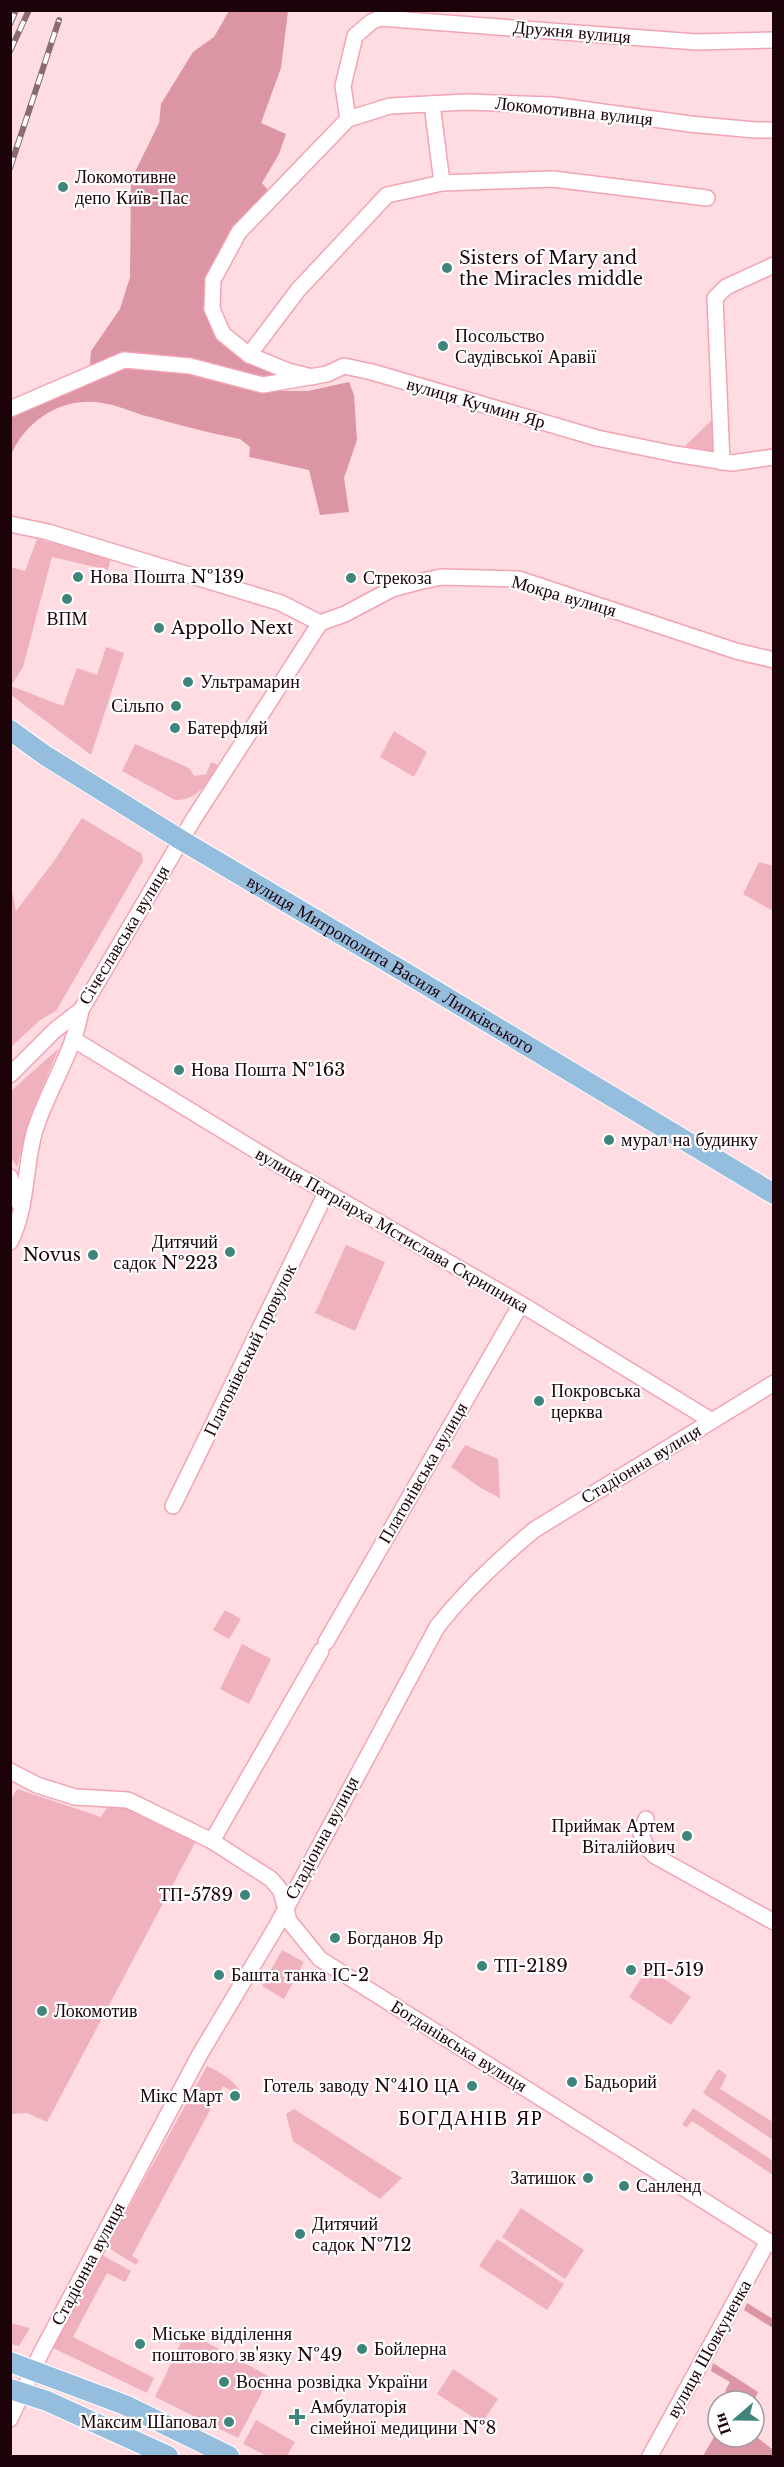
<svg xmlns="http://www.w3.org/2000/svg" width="784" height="2467" viewBox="0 0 784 2467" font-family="'Libre Baskerville',serif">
<rect width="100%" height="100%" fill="#fedce2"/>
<g fill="#f0b1be">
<polygon points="716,416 717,452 711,453 686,449 686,445"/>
<polygon points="37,539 111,557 108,570 52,557 23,667 11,686 63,706 77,668 97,675 106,647 124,653 91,755 11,695 10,567 25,571"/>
<polygon points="394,731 427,752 414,777 380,757"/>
<path d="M135,744l54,24 5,8 12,-2 5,-12 9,4c-12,16 -23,35 -45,34l-53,-29z"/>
<polygon points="82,818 142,854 143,861 56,1011 40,1020 11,1047 11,886 16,911 54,861"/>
<polygon points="759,862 773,866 773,911 743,894"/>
<polygon points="59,1048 30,1116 17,1167 11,1157 11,1091"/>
<polygon points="346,1245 385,1262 355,1331 315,1313"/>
<polygon points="465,1445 498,1459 500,1498 481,1488 451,1467"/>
<polygon points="225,1610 241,1619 229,1639 213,1630"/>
<polygon points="242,1644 271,1659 249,1704 220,1689"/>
<polygon points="17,1789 101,1817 110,1803 119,1803 196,1841 47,2122 27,2113 11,2114 10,1801"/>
<polygon points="282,1950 304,1962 284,1999 262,1986"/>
<polygon points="648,1968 691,1997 671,2025 629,1997"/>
<path d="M207,2066c14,7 30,15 36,31l-20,-11 -91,170 7,4 -3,5 -29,-18z"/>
<polygon points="718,2069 727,2075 720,2089 773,2122 773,2140 703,2093"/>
<polygon points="693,2108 773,2161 773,2175 692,2121 687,2127 682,2125"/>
<polygon points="294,2109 402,2178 380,2199 293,2141 286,2114"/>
<polygon points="521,2208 584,2250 565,2279 502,2237"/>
<polygon points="497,2239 564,2284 547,2310 479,2266"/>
<polygon points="102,2255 131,2271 125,2282 107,2273 73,2337 154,2378 147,2393 53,2348"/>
<polygon points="10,2323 30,2328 19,2346 11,2344"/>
<polygon points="182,2329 270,2377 238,2438 155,2397 182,2340 179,2338"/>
<polygon points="453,2369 498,2399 482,2423 437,2394"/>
<polygon points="256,2420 295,2442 287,2456 267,2456 243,2444"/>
</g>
<g fill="#dc95a5">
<polygon points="229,11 288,11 281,68 261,123 286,134 279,154 262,183 273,196 213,280 223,334 288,371 263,385 146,361 89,375 91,351 120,309 130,277 131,180 159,123 161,104 193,52 214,37"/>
<path d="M124,364l61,5 74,22h49l41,-9 5,13 3,45 -13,38 5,34 -29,3 -11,-45 -60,-13 1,-10 -10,-8c-32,-6 -63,-15 -94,-23 -14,-4 -29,-11 -44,-13 -39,-7 -76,17 -91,52v-41z"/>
<polygon points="747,2303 773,2319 773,2328 744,2310"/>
<polygon points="713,2363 758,2392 754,2401 735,2401 737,2398 725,2391 730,2382 711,2371"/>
<polygon points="718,2430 718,2437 754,2437 754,2435 772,2449 773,2448 773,2456 703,2456"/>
</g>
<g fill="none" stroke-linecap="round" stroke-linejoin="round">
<defs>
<g id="minor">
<polyline points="432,104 442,183"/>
<polyline points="348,119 343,86 355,36 371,22 380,18 696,42 774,40"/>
<polyline points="249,355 298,290 387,195 442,183 553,179 707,198"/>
<polyline points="312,377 288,371 249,355 223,334 212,309 213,280 239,232 348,119 390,106 467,102 552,105 690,124 755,130 774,130"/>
<polyline points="10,409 124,360 190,366 263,385 327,374 344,366 372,372 597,438 675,454 732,463 774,457"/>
<polyline points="722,462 715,298 726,287 774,265"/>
<polyline points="10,524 48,532 281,603 320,623"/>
<polyline points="73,1039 281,1166 521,1304 712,1421"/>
<polyline points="10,1075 55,1030 81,1010 193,820 320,623 345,614 392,589 418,582 441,577 519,579 736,651 774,660"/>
<polyline points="10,1177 19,1203"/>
<path d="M10,1242c18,-35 14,-75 25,-112 13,-41 39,-78 46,-120"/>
<polyline points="173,1506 326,1193"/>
<polyline points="326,1642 521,1304"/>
<polyline points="10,1771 37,1785 75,1797 128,1800 212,1841 271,1879 281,1891 289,1921 320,1959 774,2245"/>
<polyline points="646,1819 641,1834 647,1848 655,1856 774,1922"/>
<polyline points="212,1841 321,1651"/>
<path d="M10,2419l31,-66 159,-299 76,-127 161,-300c29,-37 61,-67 97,-97l240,-147"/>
<polyline points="650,2456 768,2241"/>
</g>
<g id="major">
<path id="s1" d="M10,730l36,26 135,84 225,133 368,221"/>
<polyline points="10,2362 125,2405 229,2456"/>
<polyline points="10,2389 47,2401 168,2456"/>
</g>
</defs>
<use href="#minor" stroke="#f3a3b4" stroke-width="18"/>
<use href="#major" stroke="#fff" stroke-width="22"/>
<use href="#minor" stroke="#fff" stroke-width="15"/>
<use href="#major" stroke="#95bddd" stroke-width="20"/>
<defs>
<g id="rail">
<polyline points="10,24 16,10"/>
<polyline points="10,51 29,10"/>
<polyline points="10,168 59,20"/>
</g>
</defs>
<use href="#rail" stroke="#896c72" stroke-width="6"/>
<use href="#rail" stroke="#fff" stroke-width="4" stroke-dasharray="11" stroke-linecap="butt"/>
</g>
<g fill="#3f857c" stroke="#fff" stroke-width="2">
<circle cx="63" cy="187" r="6"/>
<circle cx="447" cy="268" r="6"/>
<circle cx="443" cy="346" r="6"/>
<circle cx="78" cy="577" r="6"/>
<circle cx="351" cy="578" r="6"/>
<circle cx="67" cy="599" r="6"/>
<circle cx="159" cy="628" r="6"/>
<circle cx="188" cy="682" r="6"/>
<circle cx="176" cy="706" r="6"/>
<circle cx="175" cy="728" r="6"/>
<circle cx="179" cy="1070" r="6"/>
<circle cx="609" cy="1140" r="6"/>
<circle cx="230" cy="1252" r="6"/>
<circle cx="93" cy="1255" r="6"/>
<circle cx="539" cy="1401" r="6"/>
<circle cx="687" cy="1836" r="6"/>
<circle cx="245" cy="1895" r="6"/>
<circle cx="335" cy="1938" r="6"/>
<circle cx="482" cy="1966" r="6"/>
<circle cx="631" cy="1970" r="6"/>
<circle cx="219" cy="1975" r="6"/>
<circle cx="42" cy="2011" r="6"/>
<circle cx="572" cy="2082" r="6"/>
<circle cx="472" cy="2086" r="6"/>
<circle cx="235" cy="2096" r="6"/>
<circle cx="588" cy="2178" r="6"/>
<circle cx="624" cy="2186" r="6"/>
<circle cx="300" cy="2234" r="6"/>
<circle cx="140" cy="2344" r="6"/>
<circle cx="362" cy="2349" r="6"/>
<circle cx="224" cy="2382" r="6"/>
<path d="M294 2408h6v6h6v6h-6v6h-6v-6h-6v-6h6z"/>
<circle cx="229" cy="2422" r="6"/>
</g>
<g text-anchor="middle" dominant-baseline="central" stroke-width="4.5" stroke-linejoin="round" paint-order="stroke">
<g font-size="18" fill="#1c030a" stroke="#fff">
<text transform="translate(572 32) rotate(5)">Дружня вулиця</text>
<text transform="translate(574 111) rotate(6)">Локомотивна вулиця</text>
<text transform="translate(476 403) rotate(16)">вулиця Кучмин Яр</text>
<text transform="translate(564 596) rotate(16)">Мокра вулиця</text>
<text transform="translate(124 935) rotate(-59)">Січеславська вулиця</text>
<text stroke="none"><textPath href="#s1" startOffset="447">вулиця Митрополита Василя Липківського</textPath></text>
<text transform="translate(392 1230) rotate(30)">вулиця Патріарха Мстислава Скрипника</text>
<text transform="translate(250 1350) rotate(-64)">Платонівський провулок</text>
<text transform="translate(641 1464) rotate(-31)">Стадіонна вулиця</text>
<text transform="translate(423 1473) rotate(-60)">Платонівська вулиця</text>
<text transform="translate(322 1838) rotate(-62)">Стадіонна вулиця</text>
<text transform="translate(459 2046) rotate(32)">Богданівська вулиця</text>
<text transform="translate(88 2264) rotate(-62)">Стадіонна вулиця</text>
<text transform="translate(709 2349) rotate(-61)">вулиця Шовкуненка</text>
</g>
<g font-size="18" fill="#1c030a" stroke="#fff" text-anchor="start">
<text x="75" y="177">Локомотивне<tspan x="75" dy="21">депо Київ-Пас</tspan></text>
<text x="459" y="258">Sisters of Mary and<tspan x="459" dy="21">the Miracles middle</tspan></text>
<text x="455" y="336">Посольство<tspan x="455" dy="21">Саудівської Аравії</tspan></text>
<text x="90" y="577">Нова Пошта №139</text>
<text x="363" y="578">Стрекоза</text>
<text x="67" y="619" text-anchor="middle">ВПМ</text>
<text x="171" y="628">Appollo Next</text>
<text x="200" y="682">Ультрамарин</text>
<text x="164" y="706" text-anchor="end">Сільпо</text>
<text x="187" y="728">Батерфляй</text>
<text x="191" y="1070">Нова Пошта №163</text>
<text x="621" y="1140">мурал на будинку</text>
<text x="218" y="1242" text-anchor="end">Дитячий<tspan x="218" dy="21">садок №223</tspan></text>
<text x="81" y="1255" text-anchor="end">Novus</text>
<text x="551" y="1391">Покровська<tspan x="551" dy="21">церква</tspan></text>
<text x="675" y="1826" text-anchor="end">Приймак Артем<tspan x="675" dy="21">Віталійович</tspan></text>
<text x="233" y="1895" text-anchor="end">ТП-5789</text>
<text x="347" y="1938">Богданов Яр</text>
<text x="494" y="1966">ТП-2189</text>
<text x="643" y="1970">РП-519</text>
<text x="231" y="1975">Башта танка ІС-2</text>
<text x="54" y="2011">Локомотив</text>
<text x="584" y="2082">Бадьорий</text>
<text x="460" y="2086" text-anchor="end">Готель заводу №410 ЦА</text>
<text x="223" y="2096" text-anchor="end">Мікс Март</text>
<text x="576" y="2178" text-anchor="end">Затишок</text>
<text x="636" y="2186">Санленд</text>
<text x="312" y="2224">Дитячий<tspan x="312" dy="21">садок №712</tspan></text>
<text x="152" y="2334">Міське відділення<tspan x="152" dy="21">поштового зв'язку №49</tspan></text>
<text x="374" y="2349">Бойлерна</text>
<text x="236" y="2382">Воєнна розвідка України</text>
<text x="310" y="2407">Амбулаторія<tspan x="310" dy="21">сімейної медицини №8</tspan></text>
<text x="217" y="2422" text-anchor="end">Максим Шаповал</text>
</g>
<g font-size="20" letter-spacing="1.5" fill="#1c030a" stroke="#fff">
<text x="471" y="2118">БОГДАНІВ ЯР</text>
</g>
</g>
<rect width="784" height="2467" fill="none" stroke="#1c030a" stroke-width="24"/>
<g transform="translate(736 2419) rotate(250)"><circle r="28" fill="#ffffff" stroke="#a49a9d" stroke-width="1.5"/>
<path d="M0-4.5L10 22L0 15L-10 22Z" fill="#3f857c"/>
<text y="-9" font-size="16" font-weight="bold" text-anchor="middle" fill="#1c030a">Пн</text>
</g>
</svg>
